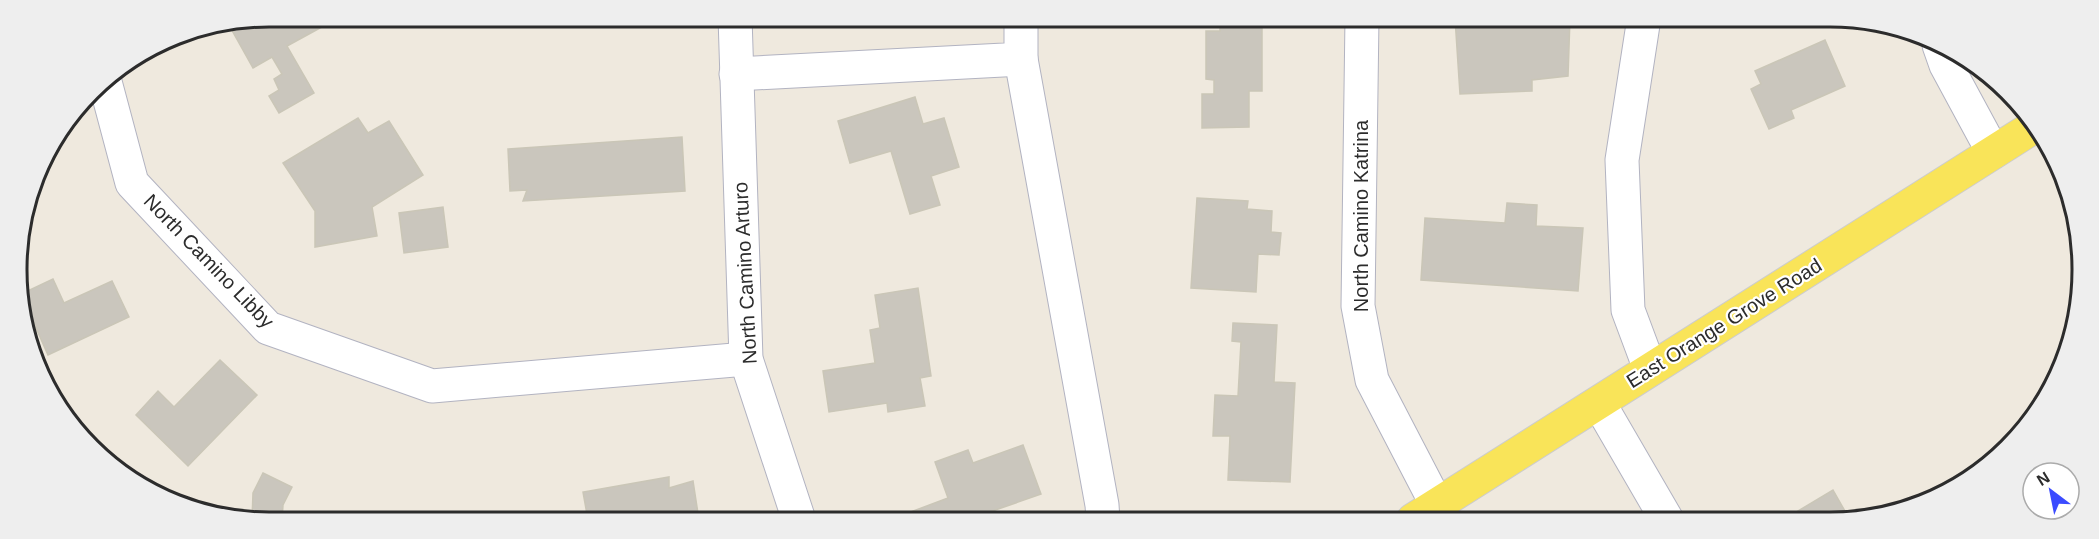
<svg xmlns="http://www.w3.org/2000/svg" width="2099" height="539" viewBox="0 0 2099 539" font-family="Arial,sans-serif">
<rect width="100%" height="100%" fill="#efe9de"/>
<g fill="#cac6bd" stroke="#cac6b7" stroke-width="1.5">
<polygon points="278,17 340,17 287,46 314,93 279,113 269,96 279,90 274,79 282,74 272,57 253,68 229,25 264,18 267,23"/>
<rect x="488" y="17" width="30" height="7"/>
<polygon points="1455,18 1570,18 1568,76 1532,80 1532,91 1460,94"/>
<polygon points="1220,19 1262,19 1262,91 1249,91 1249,127 1202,128 1202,94 1214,94 1214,80 1206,79 1206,31 1220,31"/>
<polygon points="1825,40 1845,86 1791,110 1794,118 1769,129 1751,89 1761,84 1755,71"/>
<polygon points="915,97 923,124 944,118 959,167 931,176 940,205 910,214 891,151 850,163 838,121"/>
<polygon points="358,118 368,133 389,121 423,175 372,207 377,236 315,247 315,211 283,163"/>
<polygon points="682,137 685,191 523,201 527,190 510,191 508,149"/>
<polygon points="1197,198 1248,201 1247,209 1272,211 1271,232 1281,233 1279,255 1258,254 1256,292 1191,288"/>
<polygon points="1507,203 1537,205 1536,226 1583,228 1578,291 1421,280 1425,218 1505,223"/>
<polygon points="443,207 448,247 404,253 399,213"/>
<polygon points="53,279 64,303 112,281 129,317 48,355 21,294"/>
<polygon points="918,288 931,376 920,378 925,406 888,412 887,403 829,412 823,371 875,363 870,330 880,328 875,295"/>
<polygon points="1233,323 1277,325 1274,382 1295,383 1290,482 1228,480 1230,436 1213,436 1215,395 1238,396 1241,342 1232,341"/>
<polygon points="220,360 257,395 188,466 136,415 158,391 174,407"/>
<polygon points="1023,445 1041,494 967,520 911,520 908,513 948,498 935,462 968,450 973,463"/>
<polygon points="263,473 292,487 283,505 282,520 252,520 253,493"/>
<polygon points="669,477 669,488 693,481 699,520 588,520 583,492"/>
<polygon points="1833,490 1850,520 1783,520"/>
</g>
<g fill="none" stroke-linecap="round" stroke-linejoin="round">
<defs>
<g id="minor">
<polyline points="735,17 746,359 799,520"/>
<polyline points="1362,18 1358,306 1372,380 1437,505"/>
<polyline points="1644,18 1622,160 1628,310 1650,369"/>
<polyline points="1939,45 1946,65 1993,152"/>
<polyline points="1021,59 1102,505 1103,520"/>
<polyline points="736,74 1021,59 1021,18"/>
<polyline points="104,78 132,183 268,328 432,386 746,359"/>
<polyline points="1599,403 1667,520"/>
</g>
<polyline id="major" points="1413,520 2035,126"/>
</defs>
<use href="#minor" stroke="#b2b3c1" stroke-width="35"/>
<use href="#major" stroke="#ccc" stroke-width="35"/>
<use href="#minor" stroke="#fff" stroke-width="33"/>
<use href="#major" stroke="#f9e459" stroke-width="33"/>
</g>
<g text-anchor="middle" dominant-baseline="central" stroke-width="4.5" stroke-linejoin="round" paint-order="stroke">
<g font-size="20" fill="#2c2c2c" stroke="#fff">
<text transform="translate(1361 216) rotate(-90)">North Camino Katrina</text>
<text transform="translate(209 261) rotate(46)">North Camino Libby</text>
<text transform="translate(745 273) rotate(-93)">North Camino Arturo</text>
<text transform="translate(1724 323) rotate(-32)">East Orange Grove Road</text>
</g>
</g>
<path d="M0 0H2099V539H0ZM269 27H1830A242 242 0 0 1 2072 269V270A242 242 0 0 1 1830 512H269A242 242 0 0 1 27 270V269A242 242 0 0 1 269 27Z" fill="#eee" fill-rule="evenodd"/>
<path fill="none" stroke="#2c2c2c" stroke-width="3" d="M269 27H1830A242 242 0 0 1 2072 269V270A242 242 0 0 1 1830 512H269A242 242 0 0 1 27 270V269A242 242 0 0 1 269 27Z"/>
<g transform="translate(2051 491) rotate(328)"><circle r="28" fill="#ffffff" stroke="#ababab" stroke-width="1.5"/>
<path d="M0-4.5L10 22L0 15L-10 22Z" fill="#3b4bff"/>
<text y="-9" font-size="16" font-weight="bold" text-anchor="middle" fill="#2c2c2c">N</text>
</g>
</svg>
